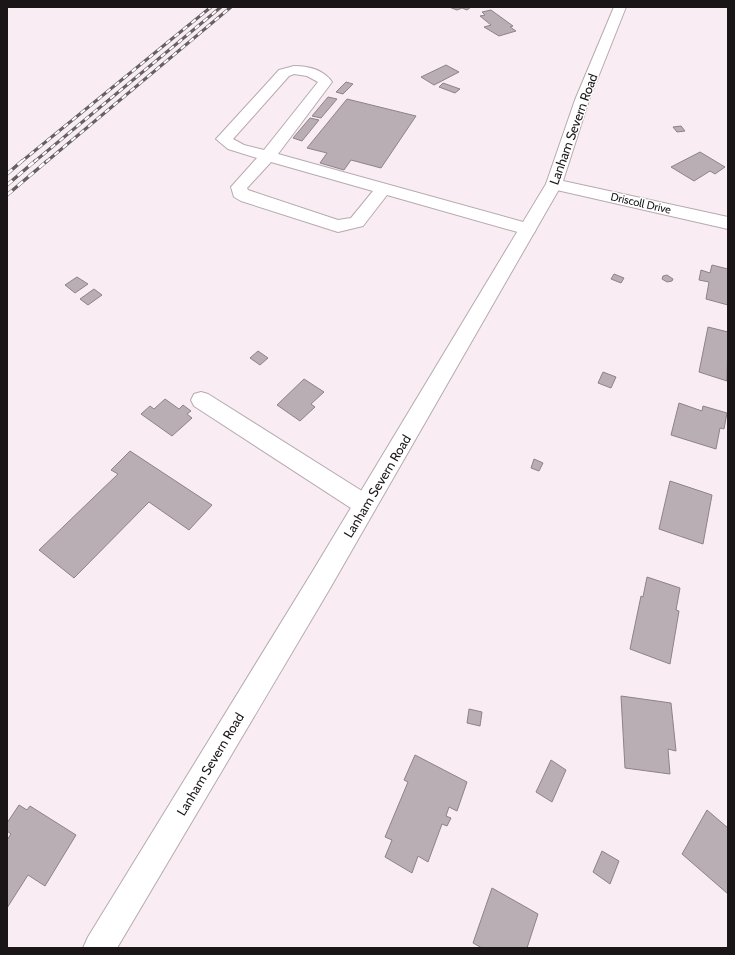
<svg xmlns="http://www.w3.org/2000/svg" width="735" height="955" viewBox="0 0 735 955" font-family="Cabin,sans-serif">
<rect width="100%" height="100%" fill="#f9ecf3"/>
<g fill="#b9aeb4" stroke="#8e8388">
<polygon points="449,7 471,7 467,10 462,8 457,10"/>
<polygon points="491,10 513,26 510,27 516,31 499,36 484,27 491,25 480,16 485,15 482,12"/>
<polygon points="446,65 459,72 434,85 421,77"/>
<polygon points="346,82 353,84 343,94 336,92"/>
<polygon points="443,83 460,89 455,93 439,87"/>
<polygon points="328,97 337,99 321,118 312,116"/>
<polygon points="347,99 416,116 381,168 351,160 344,170 320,163 327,153 307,148"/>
<polygon points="310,118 319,120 302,141 293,138"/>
<polygon points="681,126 685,131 677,132 673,127"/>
<polygon points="700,152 725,167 715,174 710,171 694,181 671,167"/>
<polygon points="712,265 728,269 728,305 706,299 709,282 699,280 701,270 710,273"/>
<polygon points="614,274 624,278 621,283 611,279"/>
<polygon points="667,275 673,279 672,281 667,282 662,279 663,276"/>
<polygon points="77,277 88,284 75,293 65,285"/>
<polygon points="94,289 102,295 88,305 80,299"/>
<polygon points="708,327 728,332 727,381 699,372"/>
<polygon points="258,351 268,358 260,365 250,358"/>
<polygon points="603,372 616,377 611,388 598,383"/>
<polygon points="304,379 324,392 311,404 315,407 300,421 277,405"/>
<polygon points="165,399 179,409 183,405 191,411 187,414 192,418 172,436 141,414 150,406 154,409"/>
<polygon points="679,403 702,411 703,406 727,413 724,429 720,428 716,449 671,435"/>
<polygon points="130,451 212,505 189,530 149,502 74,578 39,550 118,474 111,470"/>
<polygon points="534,459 543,463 539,471 531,468"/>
<polygon points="670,481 712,495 703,544 659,529"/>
<polygon points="647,577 680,588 676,610 679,611 670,664 630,649 641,596 643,597"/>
<polygon points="621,696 671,703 676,751 668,749 670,774 625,768"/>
<polygon points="469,709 482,712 480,726 467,723"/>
<polygon points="415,755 467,782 457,811 449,807 446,816 451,818 447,826 442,824 428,862 418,856 412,873 385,857 392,840 385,837 408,782 404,780"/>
<polygon points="551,760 566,770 552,802 536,792"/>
<polygon points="19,805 27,810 30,806 76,835 45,886 28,875 7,908 7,840 11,834 7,831 7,823"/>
<polygon points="707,810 728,828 728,894 682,854"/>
<polygon points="602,851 619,861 610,884 593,872"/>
<polygon points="492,888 538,914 527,948 482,948 473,943"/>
</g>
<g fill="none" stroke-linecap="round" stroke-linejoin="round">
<defs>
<g id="minor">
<path d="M294,66c15,0 30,4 38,16l-54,72 256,71 2,4 -2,4 -6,2 -141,-40 -24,31 -25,6 -97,-31 -7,-4 -3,-10 26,-29 -29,-9 -12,-10 63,-69zM294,74l13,2 11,6 -54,68 -20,-5 -11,-6 56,-63zM271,162l102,29 -22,27 -13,2 -90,-30 -1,-2z"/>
<polygon points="554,179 728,217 728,229 548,188 546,184 548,180"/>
<polygon points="201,392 208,394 373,498 376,505 373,512 365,515 357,512 194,406 191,400 194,394"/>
</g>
<polygon id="major" points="614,7 626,7 589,100 562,184 329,590 117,948 83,948 88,937 311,574 546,184 575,100"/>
</defs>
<use href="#minor" stroke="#b5aab0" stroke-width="2"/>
<use href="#major" stroke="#b5aab0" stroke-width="2"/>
<use href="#minor" fill="#fff" fill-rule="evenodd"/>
<use href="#major" fill="#fff" fill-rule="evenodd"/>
<defs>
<g id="rail-far1">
<polyline points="21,162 211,7"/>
<polyline points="34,162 221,7"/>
<polyline points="46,162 231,7"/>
</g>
<g id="rail">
<polyline points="7,174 22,161"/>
<polyline points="7,185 35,161"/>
<polyline points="7,195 47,161"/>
</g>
</defs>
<use href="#rail-far1" stroke="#676063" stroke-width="3"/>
<use href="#rail" stroke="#676063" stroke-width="3.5"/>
<use href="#rail-far1" stroke="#fff" stroke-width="2" stroke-dasharray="5.5" stroke-linecap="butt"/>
<use href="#rail" stroke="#fff" stroke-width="2.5" stroke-dasharray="7" stroke-linecap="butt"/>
</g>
<g text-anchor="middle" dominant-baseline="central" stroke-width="3" stroke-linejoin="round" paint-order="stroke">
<g font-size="11" fill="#1a1618" stroke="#fff">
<text transform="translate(641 203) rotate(13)">Driscoll Drive</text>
</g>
<g font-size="13" fill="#1a1618" stroke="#fff">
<text transform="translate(573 129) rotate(-70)">Lanham Severn Road</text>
<text transform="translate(377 486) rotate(-59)">Lanham Severn Road</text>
<text transform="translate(210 764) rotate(-59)">Lanham Severn Road</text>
</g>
</g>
<rect width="735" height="955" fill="none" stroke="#1a1618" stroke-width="16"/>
</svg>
